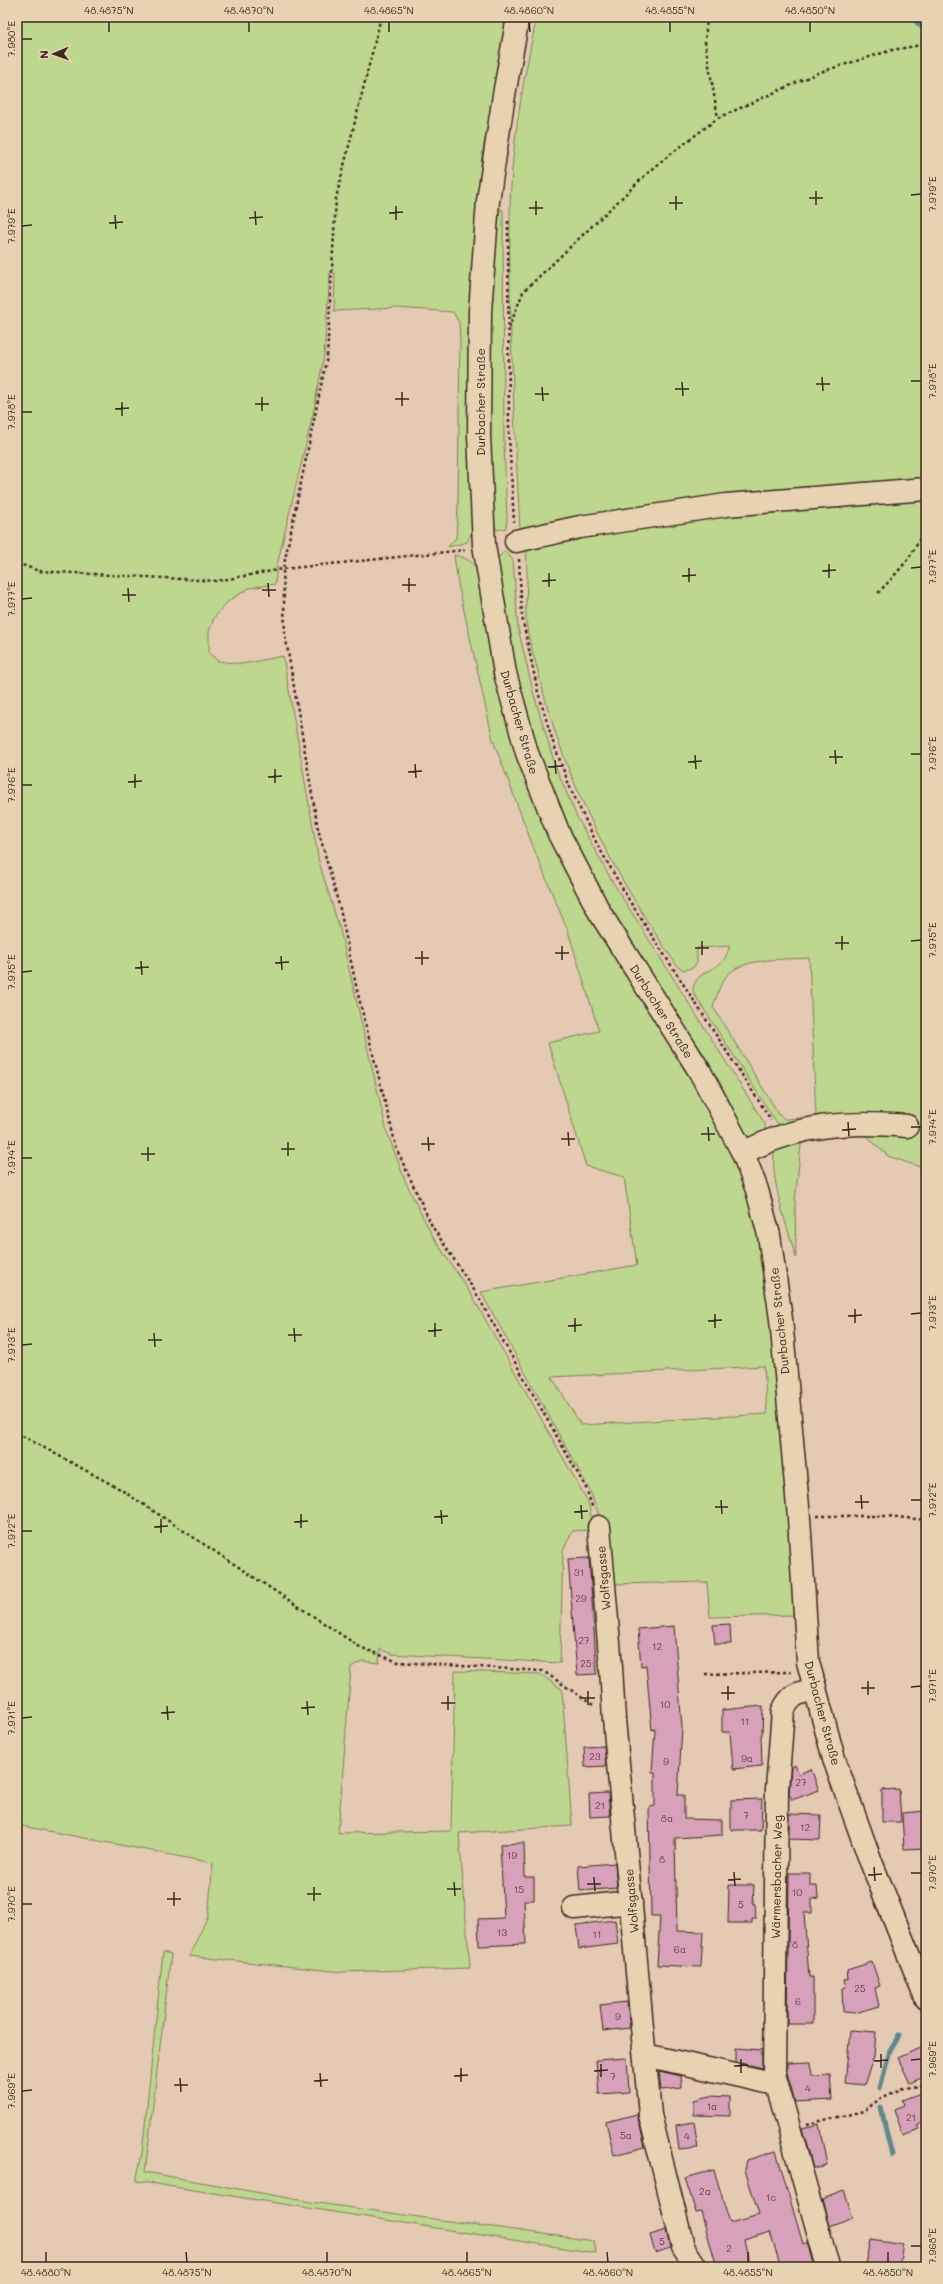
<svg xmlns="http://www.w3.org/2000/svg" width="943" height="2284" viewBox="0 0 943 2284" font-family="Mali,sans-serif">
<rect width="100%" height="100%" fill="#e4c9b3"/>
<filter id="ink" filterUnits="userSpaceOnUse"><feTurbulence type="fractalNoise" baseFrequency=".025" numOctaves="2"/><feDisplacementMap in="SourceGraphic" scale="8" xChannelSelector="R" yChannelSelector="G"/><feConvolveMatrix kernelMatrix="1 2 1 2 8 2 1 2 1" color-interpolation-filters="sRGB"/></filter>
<g filter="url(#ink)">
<g fill="#bdd78e" stroke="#7c8056" fill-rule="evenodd">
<polygon points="17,17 508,17 482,155 477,206 472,532 467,542 448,547 456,538 458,506 460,338 459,323 453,312 397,308 334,311 335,273 330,273 324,355 313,414 277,565 275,584 249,588 227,602 214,618 209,632 209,653 218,661 243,664 283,656 319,862 340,930 387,1132 406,1183 433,1237 471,1294 588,1502 594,1530 572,1531 563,1551 560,1663 391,1654 380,1649 379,1663 362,1661 351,1667 338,1833 451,1831 455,1671 540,1674 562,1689 572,1826 459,1833 470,1968 342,1972 189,1956 208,1916 213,1863 17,1825"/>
<path d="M537,17h389v463l-180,12 -226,39c-5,-106 -12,-213 -10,-319 1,-65 13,-132 27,-195z"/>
<path d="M497,209l6,1 1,235 3,74 -1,9 -9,2 -5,-11c-3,-104 -5,-207 5,-310z"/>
<path d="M926,493v676l-38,-13 -24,-22 -83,-8 -5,-4 -83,-130c0,-18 17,-20 29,-30 4,-4 6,-11 8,-16l-33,2v14l-4,6 -9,2 -6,-3c-62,-89 -112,-182 -138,-288 -5,-20 -12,-40 -14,-59 -1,-15 1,-29 1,-43 0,-11 -1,-19 0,-30l112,-25zM809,958l7,159 -31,2 -5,-3 -67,-109c3,-8 5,-18 10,-26 13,-25 62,-21 86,-23z"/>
<path d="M505,551l8,9 5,68 15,63 23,77 21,49 35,64 153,243v9l-10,7 -8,-4c-15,-30 -29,-59 -47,-87 -15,-24 -33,-45 -48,-68 -25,-41 -50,-82 -72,-125 -48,-92 -71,-194 -84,-296z"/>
<path d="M454,555c14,3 20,7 25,20l13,90 20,75 154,297 68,115 21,67 15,80 27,316 -87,2 -3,-35 -94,2 -9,-55 -14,-38 -109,-199 156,-27 -13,-88 -38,-11 -38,-123 51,-12 -31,-100 -31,-74 -44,-117 -35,-156zM764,1366l3,48 -186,11 -29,-48z"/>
<path d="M802,1135l-7,66 1,57c-7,-27 -28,-82 -21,-109z"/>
<polygon points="163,1952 171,1954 145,2172 310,2202 594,2241 596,2253 136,2181 142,2154"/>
</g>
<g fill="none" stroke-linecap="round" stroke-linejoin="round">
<g stroke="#60898a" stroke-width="5">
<polyline points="911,17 926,31"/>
<polyline points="880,2088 890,2050 899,2035"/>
<polyline points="881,2108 892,2155"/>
</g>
</g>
<g fill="#d6a1b9" stroke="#3b2a1e">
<polygon points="589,1558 597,1674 577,1675 568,1559"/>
<polygon points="730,1624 731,1644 715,1644 713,1625"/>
<polygon points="674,1626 682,1727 678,1795 684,1795 684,1819 722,1820 722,1835 675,1838 677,1931 703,1932 701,1967 657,1965 660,1916 651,1916 649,1807 655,1806 655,1772 652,1772 655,1729 652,1730 646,1665 641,1666 638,1629"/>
<polygon points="763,1706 762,1735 761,1735 762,1766 733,1769 730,1732 722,1732 722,1710"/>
<polygon points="604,1746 606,1766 585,1767 584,1747"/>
<polygon points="795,1765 799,1774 811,1769 819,1790 792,1800 789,1794 791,1767"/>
<polygon points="899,1789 901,1822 882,1822 882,1790"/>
<polygon points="608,1793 610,1816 590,1817 589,1794"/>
<polygon points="762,1799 761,1830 731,1830 731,1800"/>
<polygon points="926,1811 926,1848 904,1849 902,1813"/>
<polygon points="789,1814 821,1815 820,1840 789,1839"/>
<polygon points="524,1843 525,1877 534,1877 534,1900 524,1900 526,1944 479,1946 478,1919 504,1918 500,1844"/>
<polygon points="615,1863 617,1888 580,1891 578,1866"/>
<polygon points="789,1873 810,1873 810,1886 817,1886 818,1898 812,1899 812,1913 804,1913 809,1977 813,1977 813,2024 787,2024"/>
<polygon points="729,1885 754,1885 753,1904 755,1904 756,1919 752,1919 752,1923 728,1923"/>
<polygon points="615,1920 618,1944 579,1949 576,1925"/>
<polygon points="872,1962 880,1986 875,1988 879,2006 855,2013 843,2012 842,1988 846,1987 844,1980 848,1979 847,1970"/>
<polygon points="627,2002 630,2028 603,2031 600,2005"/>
<polygon points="850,2030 876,2032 874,2056 864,2085 845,2083"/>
<polygon points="922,2047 926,2055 926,2076 910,2083 898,2058"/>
<polygon points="736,2048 762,2050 762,2068 736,2062"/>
<polygon points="627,2058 629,2092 599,2094 596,2060"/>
<polygon points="811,2062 812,2076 830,2075 832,2100 795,2102 787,2072 787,2063"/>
<polygon points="659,2071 681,2076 682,2088 661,2090"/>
<polygon points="926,2091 926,2120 917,2125 919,2129 903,2135 894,2109 904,2105 902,2100"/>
<polygon points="709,2096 730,2097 730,2116 694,2115 694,2100"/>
<polygon points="637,2114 645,2147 614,2155 606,2122"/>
<polygon points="694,2122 698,2148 679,2150 676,2125"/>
<polygon points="819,2124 827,2165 813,2168 802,2128"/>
<polygon points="776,2151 803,2244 808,2242 815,2267 781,2267 770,2232 744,2240 751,2267 717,2267 701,2212 696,2213 685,2178 714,2170 730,2223 759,2215 745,2170 747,2160"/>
<polygon points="844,2191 853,2217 829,2226 822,2199"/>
<polygon points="666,2230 670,2248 655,2253 650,2235"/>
<polygon points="871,2239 903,2244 899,2267 866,2264"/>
</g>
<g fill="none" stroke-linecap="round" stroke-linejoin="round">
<defs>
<g id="minor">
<polyline points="518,17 504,95 488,201 480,312 479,435 484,545 505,673 527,753 559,834 600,913 699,1070 743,1153 757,1190 769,1235 781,1319 799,1518 808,1662 834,1759 871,1862 926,1998"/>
<polyline points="516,541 580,527 726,505 926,489"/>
<path d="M743,1153c55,-29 103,-32 164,-27"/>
<polyline points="599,1527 611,1667 614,1719 650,2115 683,2247 696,2267"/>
<path d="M815,1690c-17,2 -25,5 -32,21l-6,78 -3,285 54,193"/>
<polyline points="574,1908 631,1902"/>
<polyline points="645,2055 776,2084"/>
</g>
</defs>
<use href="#minor" stroke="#3b2a1e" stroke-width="25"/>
<g stroke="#3b2a1e" stroke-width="2.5" stroke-dasharray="3 3" stroke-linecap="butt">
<polyline points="381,17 336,198 327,357 283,569 285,634 318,829 340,909 357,990 397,1150 432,1226 476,1293 586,1488 593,1509"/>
<polyline points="707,17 705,42 718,118"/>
<polyline points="926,41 922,45 926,56"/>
<polyline points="508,221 509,437 514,522"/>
<polyline points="509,328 523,292 655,166 718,118 820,72 892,50 922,45"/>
<polyline points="519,559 522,617 538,692 553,742 571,790 597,844 629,900 771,1120"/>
<polyline points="17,563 39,571 217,581 283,569 465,550"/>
<path d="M878,593c21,-22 41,-43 48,-72"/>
<polyline points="17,1433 120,1489 360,1647 398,1662 543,1671 593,1705"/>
<polyline points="817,1516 887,1516 926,1520"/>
<polyline points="705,1674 791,1672"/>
<polyline points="807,2124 864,2111 881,2098 903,2088 926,2085"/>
</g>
<use href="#minor" stroke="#e7d3b1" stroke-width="22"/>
</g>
</g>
<path fill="none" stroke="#3b2a1e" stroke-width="1.5" d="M109,22v10M249,22v10M389,22v10M529,22l1,10M670,22v10M810,22v10M22,39h10M816,191v14M911,195l10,-1M676,196v14M809,198h14M536,201v14M669,203h14M396,206v14M529,208h14M255,211l1,14M389,213l14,-1M115,215l1,14M249,218l14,-1M109,223l14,-1M22,226l10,-1M822,377l1,14M911,381h10M682,382l1,14M816,384h14M542,387l1,14M675,389h14M402,392v14M535,394h14M262,397v14M395,399h14M122,402v14M255,404h14M115,409l14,-1M22,412h10M829,564v14M689,568v14M911,568l10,-1M822,571l14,-1M549,573v14M682,576l14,-1M409,578v14M542,581l14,-1M268,583l1,14M402,585h14M128,588l1,14M262,590h14M122,595h14M22,599l10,-1M835,750l1,14M911,754h10M695,755l1,14M829,757h14M555,760l1,14M688,762l14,-1M415,764l1,14M548,767l14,-1M275,769v14M408,772l14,-1M135,774v14M268,777l14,-1M128,782l14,-1M22,785h10M842,936v14M702,941v14M911,941l10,-1M835,943h14M562,946v14M695,948h14M422,951v14M555,953h14M281,956l1,14M415,958h14M141,961l1,14M275,963l14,-1M135,968l14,-1M22,972l10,-1M848,1122l1,14M708,1127l1,14M911,1127h10M842,1130l14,-1M568,1132l1,14M701,1134h14M428,1137l1,14M561,1139h14M288,1142v14M421,1144h14M148,1147v14M281,1149h14M141,1154h14M22,1158h10M855,1309v14M715,1314v14M911,1314l10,-1M848,1316l14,-1M575,1318v14M708,1321l14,-1M435,1323v14M568,1326l14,-1M294,1328l1,14M428,1331l14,-1M154,1333l1,14M288,1335h14M148,1340h14M22,1345l10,-1M861,1495l1,14M721,1500l1,14M911,1500h10M855,1502h14M581,1505l1,14M715,1507h13M441,1510l1,14M574,1512l14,-1M301,1514v14M434,1517l14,-1M161,1519v14M294,1522l14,-1M154,1527l14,-1M22,1531h10M868,1681v14M728,1686v14M911,1687l10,-1M861,1688h14M588,1691v14M721,1693h14M448,1696v14M581,1698h14M307,1701l1,14M441,1703h14M167,1706l1,14M301,1708l14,-1M161,1713l14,-1M22,1718l10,-1M874,1867l1,14M734,1872l1,14M911,1873h10M868,1875l14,-1M594,1877l1,14M728,1880l13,-1M454,1882l1,14M587,1884h14M314,1887v14M447,1889h14M174,1892v14M307,1894h14M167,1899h14M22,1904h10M881,2054v14M741,2059v14M911,2060l10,-1M874,2061l14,-1M601,2064v13M734,2066l14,-1M461,2068v14M594,2071l14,-1M320,2073l1,14M454,2076l14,-1M180,2078l1,14M314,2081l14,-1M174,2085h14M22,2091l10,-1M911,2246h10M46,2252v10M186,2252l1,10M327,2252v10M467,2252v10M607,2252l1,10M748,2252v10M888,2252v10"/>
<g text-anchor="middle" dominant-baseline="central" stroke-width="4" stroke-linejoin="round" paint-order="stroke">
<g font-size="10" fill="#624845">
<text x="579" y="1572">31</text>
<text x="581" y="1598">29</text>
<text x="584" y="1640">27</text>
<text x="657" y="1646">12</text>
<text x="586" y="1663">25</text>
<text x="665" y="1704">10</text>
<text x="745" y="1721">11</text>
<text x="595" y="1756">23</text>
<text x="747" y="1758">9a</text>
<text x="666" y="1761">9</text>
<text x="801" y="1782">27</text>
<text x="600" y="1805">21</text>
<text x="746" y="1815">7</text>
<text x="667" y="1818">8a</text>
<text x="805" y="1827">12</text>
<text x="512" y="1855">19</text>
<text x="662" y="1859">8</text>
<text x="519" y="1889">15</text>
<text x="797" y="1892">10</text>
<text x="741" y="1904">5</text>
<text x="502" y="1932">13</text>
<text x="597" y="1934">11</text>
<text x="795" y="1944">8</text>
<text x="680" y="1949">6a</text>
<text x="860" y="1988">25</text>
<text x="798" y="2001">6</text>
<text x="618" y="2016">9</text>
<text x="613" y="2076">7</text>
<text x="808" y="2088">4</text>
<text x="712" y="2106">1a</text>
<text x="911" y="2117">21</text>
<text x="626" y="2135">5a</text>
<text x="687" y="2136">4</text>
<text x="705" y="2191">2a</text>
<text x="771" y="2197">1c</text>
<text x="662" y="2241">5</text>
<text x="729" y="2248">2</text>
</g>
<g font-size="12" fill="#3b2a1e" stroke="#e7d3b1">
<text transform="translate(480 402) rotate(-90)">Durbacher Straße</text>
<text transform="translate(520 722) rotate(74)">Durbacher Straße</text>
<text transform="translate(662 1011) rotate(58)">Durbacher Straße</text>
<text transform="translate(779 1321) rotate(-96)">Durbacher Straße</text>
<text transform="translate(603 1578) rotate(-95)">Wolfsgasse</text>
<text transform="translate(823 1713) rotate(75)">Durbacher Straße</text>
<text transform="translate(776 1877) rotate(-89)">Wärmersbacher Weg</text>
<text transform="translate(631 1901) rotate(-95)">Wolfsgasse</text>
</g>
</g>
<rect width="943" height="2284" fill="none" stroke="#e7d3b1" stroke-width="44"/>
<g transform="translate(54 54) rotate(268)" stroke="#e7d3b1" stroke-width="3" paint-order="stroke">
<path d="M0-3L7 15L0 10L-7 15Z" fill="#3b2a1e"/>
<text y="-6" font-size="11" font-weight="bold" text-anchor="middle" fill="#3b2a1e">N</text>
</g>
<rect x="22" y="22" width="899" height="2240" fill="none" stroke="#3b2a1e" stroke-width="1.5"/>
<g font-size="10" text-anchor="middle" fill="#3b2a1e">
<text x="109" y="14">48.4875°N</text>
<text x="249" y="14">48.4870°N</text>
<text x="389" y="14">48.4865°N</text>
<text x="529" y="14">48.4860°N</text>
<text x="670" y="14">48.4855°N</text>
<text x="810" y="14">48.4850°N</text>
<text transform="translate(11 39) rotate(-90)" y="4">7.980°E</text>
<text transform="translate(932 194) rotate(-90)" y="4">7.979°E</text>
<text transform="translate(11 226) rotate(-90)" y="4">7.979°E</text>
<text transform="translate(932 381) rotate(-90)" y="4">7.978°E</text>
<text transform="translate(11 412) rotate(-90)" y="4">7.978°E</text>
<text transform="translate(932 567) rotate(-90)" y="4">7.977°E</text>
<text transform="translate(11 599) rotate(-90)" y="4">7.977°E</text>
<text transform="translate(932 754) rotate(-90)" y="4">7.976°E</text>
<text transform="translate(11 785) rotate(-90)" y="4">7.976°E</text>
<text transform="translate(932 940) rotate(-90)" y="4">7.975°E</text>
<text transform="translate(11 972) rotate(-90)" y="4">7.975°E</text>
<text transform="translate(932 1127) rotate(-90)" y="4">7.974°E</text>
<text transform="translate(11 1158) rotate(-90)" y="4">7.974°E</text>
<text transform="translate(932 1313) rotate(-90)" y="4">7.973°E</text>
<text transform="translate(11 1345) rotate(-90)" y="4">7.973°E</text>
<text transform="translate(932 1500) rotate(-90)" y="4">7.972°E</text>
<text transform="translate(11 1531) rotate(-90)" y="4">7.972°E</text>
<text transform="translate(932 1686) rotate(-90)" y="4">7.971°E</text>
<text transform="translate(11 1718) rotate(-90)" y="4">7.971°E</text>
<text transform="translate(932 1873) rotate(-90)" y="4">7.970°E</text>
<text transform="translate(11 1904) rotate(-90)" y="4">7.970°E</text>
<text transform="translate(932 2059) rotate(-90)" y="4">7.969°E</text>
<text transform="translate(11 2091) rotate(-90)" y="4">7.969°E</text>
<text transform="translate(932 2246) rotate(-90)" y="4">7.968°E</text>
<text x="46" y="2276">48.4880°N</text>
<text x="187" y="2276">48.4875°N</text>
<text x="327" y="2276">48.4870°N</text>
<text x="467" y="2276">48.4865°N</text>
<text x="608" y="2276">48.4860°N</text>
<text x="748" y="2276">48.4855°N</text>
<text x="888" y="2276">48.4850°N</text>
</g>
</svg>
